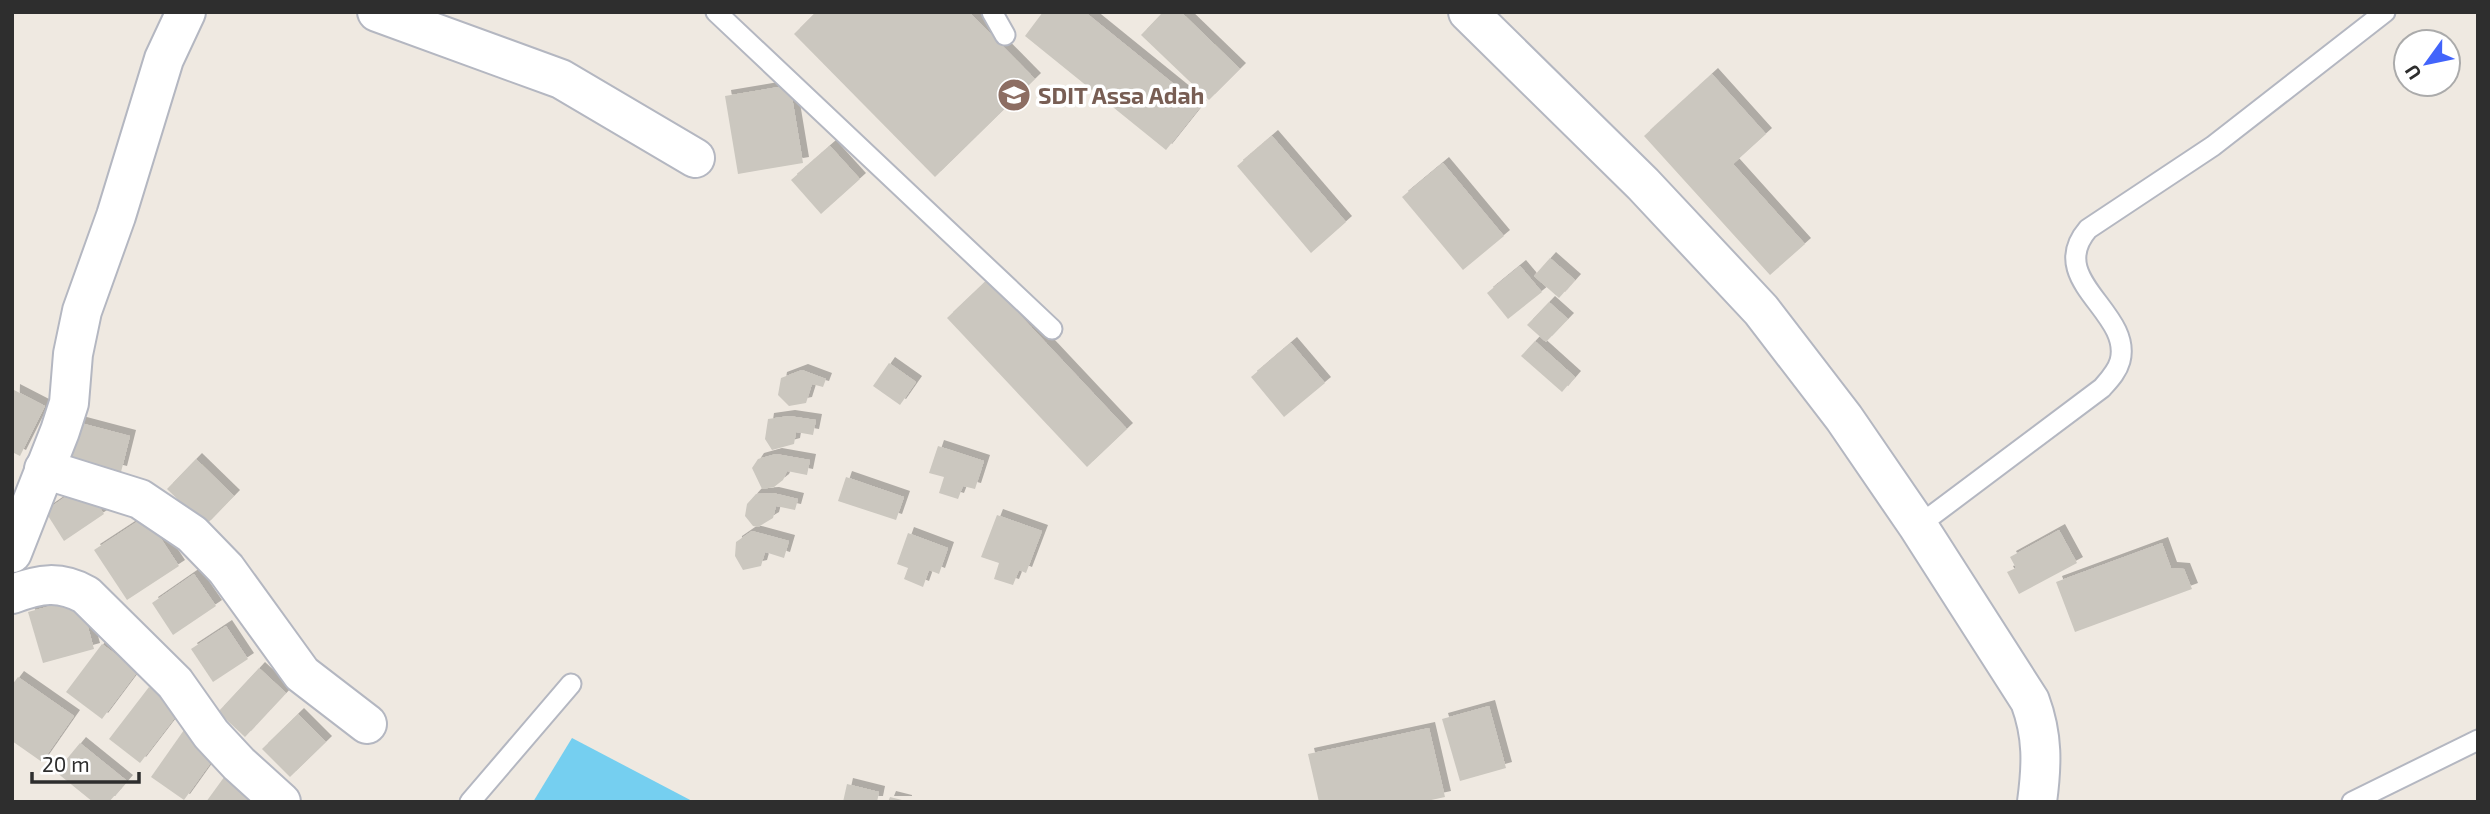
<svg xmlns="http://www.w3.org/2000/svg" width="2490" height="814" viewBox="0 0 2490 814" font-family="'Exo 2',sans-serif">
<defs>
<filter id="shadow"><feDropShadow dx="6" dy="-6" stdDeviation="0" flood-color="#0004"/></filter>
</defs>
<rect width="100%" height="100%" fill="#efe9e1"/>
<polygon fill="#75cff0" points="572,738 694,802 533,802"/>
<g fill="#cbc7bf" filter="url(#shadow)">
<polygon points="816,12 969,12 1035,79 935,177 794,34"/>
<polygon points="1043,12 1085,12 1201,106 1166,150 1025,36"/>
<polygon points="1163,12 1181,12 1240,69 1209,100 1141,35"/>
<polygon points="1712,74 1766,134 1733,164 1805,244 1770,275 1644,136"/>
<polygon points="790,85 803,163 738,174 725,96"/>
<polygon points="1272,136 1346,222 1311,253 1237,166"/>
<polygon points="830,146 860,179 821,214 791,180"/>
<polygon points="1443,163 1504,236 1463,270 1402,197"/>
<polygon points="1550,258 1575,280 1559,298 1534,276"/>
<polygon points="1520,266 1542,292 1508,319 1487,293"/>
<polygon points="987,280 1127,429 1087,467 947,318"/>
<polygon points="1549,302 1568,319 1546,342 1527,325"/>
<polygon points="1535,341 1575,377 1562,392 1521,356"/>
<polygon points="1291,343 1325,383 1284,417 1251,377"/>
<polygon points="889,363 916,382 900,405 873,386"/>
<polygon points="802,370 826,379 823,387 812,384 806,403 789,406 778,395 781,378"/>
<polygon points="14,390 45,406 20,456 12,452"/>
<polygon points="789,416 816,420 813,435 796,432 794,444 772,450 765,439 768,419"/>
<polygon points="77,422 130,436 121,472 68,458"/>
<polygon points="938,446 984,461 975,489 963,486 958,499 939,493 944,477 929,473"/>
<polygon points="776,454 810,460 807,475 787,471 783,480 774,487 762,489 752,468 758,459"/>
<polygon points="196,459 234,496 205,526 167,489"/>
<polygon points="846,477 904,497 896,520 838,501"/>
<polygon points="84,484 104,514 64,541 45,511"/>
<polygon points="773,493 798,499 795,510 776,506 773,518 758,527 753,526 745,516 747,504 756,494"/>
<polygon points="997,515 1042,531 1026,573 1019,570 1013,585 994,579 999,563 981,557"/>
<polygon points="146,516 179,566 127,600 94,550"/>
<polygon points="2059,530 2077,563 2019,594 2007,572 2016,568 2010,557"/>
<polygon points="752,531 789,541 784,558 765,552 761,566 743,570 735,556 736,542"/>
<polygon points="908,533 948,548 939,574 929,570 923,587 904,579 908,568 897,564"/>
<polygon points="2162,543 2171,568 2184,569 2192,589 2075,632 2056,582"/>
<polygon points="194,574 216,606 173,635 152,603"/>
<polygon points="80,598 94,649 43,663 28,612"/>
<polygon points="226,626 248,659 213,682 191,649"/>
<polygon points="102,644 138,671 102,719 66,692"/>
<polygon points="259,668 286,693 245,737 218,712"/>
<polygon points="18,677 74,716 42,762 12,741 12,685"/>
<polygon points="149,687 180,711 140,763 109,739"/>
<polygon points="1489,706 1506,768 1460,781 1442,719"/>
<polygon points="298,714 326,742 290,777 262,749"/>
<polygon points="1429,728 1445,797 1422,802 1319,802 1308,754"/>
<polygon points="184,730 217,754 184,800 151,777"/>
<polygon points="80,743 127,781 109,802 93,802 56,772"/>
<polygon points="230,769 255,802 206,802"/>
<polygon points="847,784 879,792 877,802 843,802"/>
<polygon points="890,797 906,801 906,802 888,802"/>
</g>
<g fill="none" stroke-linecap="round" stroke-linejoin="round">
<defs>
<g id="lane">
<polyline points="716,12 1052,329"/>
<polyline points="992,12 1005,35"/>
<path d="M1918,526l184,-138c7,-8 15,-16 18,-27 13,-49 -76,-81 -32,-132l125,-83 172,-134"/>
<polyline points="470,802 571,684"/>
<polyline points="2352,802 2478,740"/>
</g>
<g id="street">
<polyline points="377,12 561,79 695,158"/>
<path d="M1468,12l175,172 118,126 83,108 74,108 112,175c13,35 12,64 7,101"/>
<polyline points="44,469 140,499 192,534 226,569 302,674 367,724"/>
<polyline points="12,553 60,431 69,403 73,354 82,311 116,216 164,59 186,12"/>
<path d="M12,594c28,-10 47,-14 74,1l89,88 36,51 28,30 42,38"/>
</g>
</defs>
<use href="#lane" stroke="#b4b7c1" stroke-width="23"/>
<use href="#street" stroke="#b4b7c1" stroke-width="42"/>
<use href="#lane" stroke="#fff" stroke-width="19"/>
<use href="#street" stroke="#fff" stroke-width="38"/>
</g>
<defs>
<symbol id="school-disc" viewBox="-11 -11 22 22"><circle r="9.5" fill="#8d6e63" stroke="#fff"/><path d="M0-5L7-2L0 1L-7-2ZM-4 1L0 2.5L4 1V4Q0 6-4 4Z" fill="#fff"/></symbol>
</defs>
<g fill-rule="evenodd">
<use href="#school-disc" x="995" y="76" width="38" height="38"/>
</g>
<g text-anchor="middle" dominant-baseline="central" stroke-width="7" stroke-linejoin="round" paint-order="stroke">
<g font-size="23" font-weight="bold" fill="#785e54" stroke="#fff" text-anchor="start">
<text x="1038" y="95">SDIT Assa Adah</text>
</g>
</g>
<rect width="2490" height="814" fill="none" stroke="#2e2e2e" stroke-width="28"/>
<g transform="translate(2427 63) rotate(237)"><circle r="33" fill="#ffffff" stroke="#ababab" stroke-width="2"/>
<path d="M0-5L12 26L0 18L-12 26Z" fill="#4264fb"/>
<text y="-10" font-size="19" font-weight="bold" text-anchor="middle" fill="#2e2e2e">U</text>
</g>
<path d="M32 772v10h107v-10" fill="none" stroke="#2e2e2e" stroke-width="3.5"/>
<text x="42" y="772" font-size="21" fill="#2e2e2e" stroke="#ffffff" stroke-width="5" paint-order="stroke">20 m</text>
</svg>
